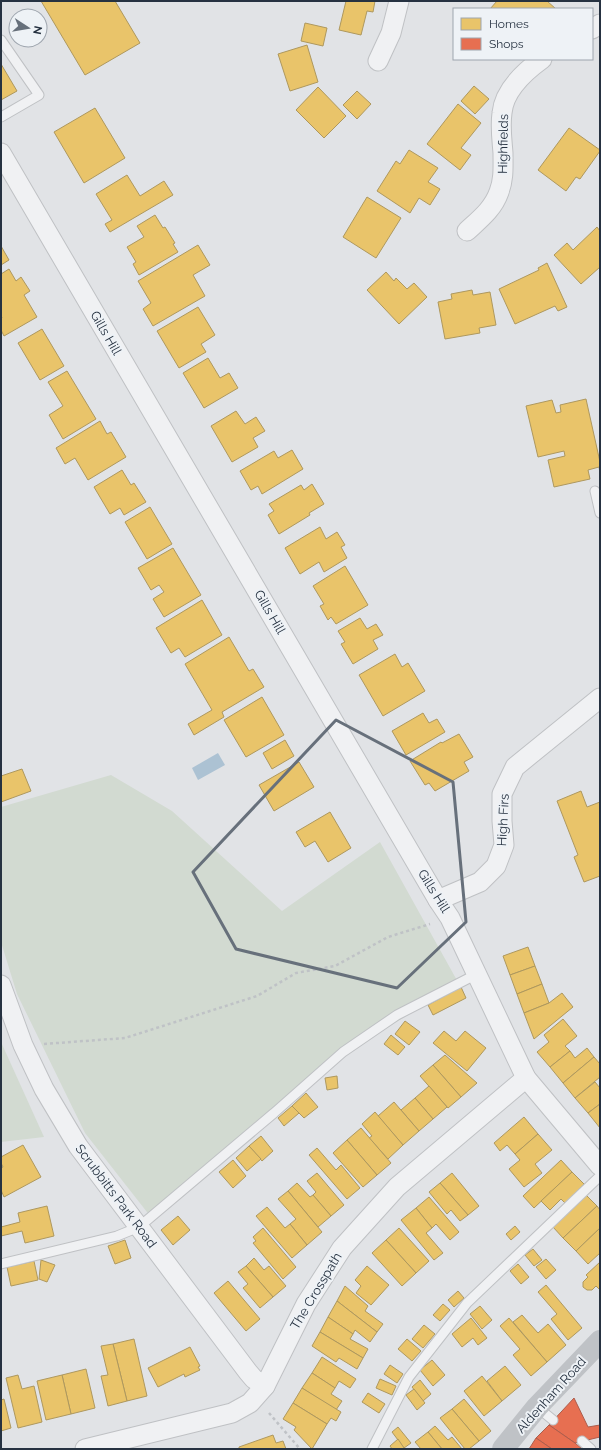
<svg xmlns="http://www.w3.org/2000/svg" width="601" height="1450" viewBox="0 0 601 1450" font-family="Raleway,sans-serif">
<rect width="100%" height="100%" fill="#e1e3e6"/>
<g fill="#d2dad1">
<polygon points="111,775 172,811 282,911 380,842 459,984 357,1046 154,1221 85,1133 17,994 1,942 1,807"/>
<polygon points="1,1042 44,1137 1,1142"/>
</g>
<polygon fill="#acc2d3" points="218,753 225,765 198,780 192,768"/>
<g fill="#e9c46a" stroke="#ae985e">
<polygon points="41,1 115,1 140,43 85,75"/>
<polygon points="346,1 375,1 373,12 367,11 361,35 339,30"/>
<polygon points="497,1 547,1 556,9 490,9"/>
<polygon points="305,23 327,28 323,46 301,41"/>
<polygon points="307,45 318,82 290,91 278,54"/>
<polygon points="1,64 17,91 1,100"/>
<polygon points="474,86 489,99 475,114 461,101"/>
<polygon points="318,87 346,116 324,138 296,110"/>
<polygon points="357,91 371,104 357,119 343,105"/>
<polygon points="458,104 481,123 461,148 471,155 460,170 427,144"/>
<polygon points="95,108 125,158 84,183 54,132"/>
<polygon points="569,128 600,150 600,151 580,179 576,177 566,191 538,170"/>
<polygon points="409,150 438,168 428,182 440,189 430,205 419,198 410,213 377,191 396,161 400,164"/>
<polygon points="127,175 140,196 164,181 173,195 110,232 105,224 112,220 96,194"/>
<polygon points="367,197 401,218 376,258 343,237"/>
<polygon points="155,215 163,228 165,227 175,243 173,244 178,252 139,275 133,264 136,262 127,247 144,237 137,226"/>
<polygon points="597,227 600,231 600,267 581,284 554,255 567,243 573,250"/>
<polygon points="198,245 210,265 193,275 205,296 153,326 143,309 151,303 138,281"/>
<polygon points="1,246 9,260 1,265"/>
<polygon points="547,263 567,307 558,311 555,306 515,324 499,289 539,270 538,268"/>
<polygon points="9,269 16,281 21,277 30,291 24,295 37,317 4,336 1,330 1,318 2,318 1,315 1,274"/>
<polygon points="386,272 394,281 396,278 407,289 414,283 427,297 399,324 367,290"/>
<polygon points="472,290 473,295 490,292 496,325 479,328 480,333 445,339 438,302 452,299 451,294"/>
<polygon points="198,307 215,335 201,344 206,352 179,368 157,331"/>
<polygon points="42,329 64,366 40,380 18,343"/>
<polygon points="208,358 220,378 229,373 238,388 204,408 183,373"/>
<polygon points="67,371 96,419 63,439 49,415 63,406 48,382"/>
<polygon points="586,399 600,462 600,473 599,467 588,470 590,479 554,487 548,460 565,456 564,451 538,457 526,406 552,400 556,413 561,412 560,405"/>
<polygon points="236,411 245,424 256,417 265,431 253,438 258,447 232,462 211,426"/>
<polygon points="100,421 107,434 111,432 126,457 88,480 75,458 65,464 56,448"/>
<polygon points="292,450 303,469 262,494 258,486 251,490 240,471 274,451 278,458"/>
<polygon points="122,470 131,485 134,483 146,502 124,515 120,508 110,514 94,487"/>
<polygon points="312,484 324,504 309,513 310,515 279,534 268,515 274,511 269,504 301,485 304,490"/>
<polygon points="150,507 172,544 147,559 125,522"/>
<polygon points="320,527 326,539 337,532 345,545 341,547 347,558 324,572 319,562 300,574 285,548"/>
<polygon points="173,548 201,595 164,617 153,599 164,592 159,585 151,590 138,568"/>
<polygon points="345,566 368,605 336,624 331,617 328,620 320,606 324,604 313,586"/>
<polygon points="202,600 222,635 185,657 179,648 171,653 156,628"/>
<polygon points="360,618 367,629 376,624 383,635 373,640 378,649 353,664 341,644 345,642 338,631"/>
<polygon points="229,637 249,671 253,669 264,687 222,712 224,717 194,735 188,724 212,710 185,664"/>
<polygon points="395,654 402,667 408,663 425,691 383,716 359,675"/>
<polygon points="262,697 284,735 246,757 224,720"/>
<polygon points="423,713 429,723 437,719 445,732 406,755 392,731"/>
<polygon points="459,734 473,757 464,762 469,771 435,791 429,783 425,785 410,761 441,742 442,743"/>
<polygon points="285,740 294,756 272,769 263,753"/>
<polygon points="299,762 314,787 274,811 259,785"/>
<polygon points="22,769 31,791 1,802 1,776"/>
<polygon points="581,791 587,807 600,802 600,876 584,882 574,857 578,855 557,801"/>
<polygon points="330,812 351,848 328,862 315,841 305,847 296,832"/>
<polygon points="528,947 535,966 510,975 503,956"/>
<polygon points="535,966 542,984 517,994 510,975"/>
<polygon points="542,984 549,1003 524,1013 517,994"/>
<polygon points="461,987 466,998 433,1015 428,1005"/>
<polygon points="562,993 573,1007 534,1039 524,1013 549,1003"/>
<polygon points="563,1019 577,1036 565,1046 570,1051 550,1067 537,1052 549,1042 544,1035"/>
<polygon points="405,1021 420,1032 409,1045 395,1034"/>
<polygon points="444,1031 456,1041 465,1031 486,1048 467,1071 433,1043"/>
<polygon points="391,1035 405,1047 398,1055 384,1044"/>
<polygon points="587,1048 594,1057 563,1083 550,1067 570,1051 575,1058"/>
<polygon points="445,1055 477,1083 461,1097 433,1065"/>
<polygon points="594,1057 600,1064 600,1077 575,1098 563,1083"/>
<polygon points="433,1065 461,1097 448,1108 420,1076"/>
<polygon points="337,1076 338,1088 327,1090 325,1078"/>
<polygon points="595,1082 600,1088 600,1104 588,1113 575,1098"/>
<polygon points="429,1086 447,1107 433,1119 415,1098"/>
<polygon points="306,1093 318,1107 304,1118 292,1106"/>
<polygon points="415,1098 433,1119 419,1131 401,1110"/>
<polygon points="394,1102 419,1131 403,1145 378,1116"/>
<polygon points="600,1104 600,1128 588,1113"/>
<polygon points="292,1106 299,1113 284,1126 278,1118"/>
<polygon points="375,1112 403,1145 388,1159 369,1138 372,1136 362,1124"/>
<polygon points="524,1117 538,1134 515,1154 507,1145 500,1151 494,1143"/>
<polygon points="361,1128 391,1163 377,1175 347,1140"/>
<polygon points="538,1134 552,1150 535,1164 542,1173 524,1187 509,1169 520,1160 515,1154"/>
<polygon points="261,1136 273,1151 262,1161 249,1146"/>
<polygon points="347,1140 377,1175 363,1187 333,1153"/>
<polygon points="23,1145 41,1177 4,1197 1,1190 1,1168 3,1167 1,1163 1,1157"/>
<polygon points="249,1146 261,1159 247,1171 236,1158"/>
<polygon points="317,1148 336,1170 341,1165 360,1188 347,1199 309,1155"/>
<polygon points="233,1160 246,1176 233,1188 219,1172"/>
<polygon points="561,1160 572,1172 534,1208 523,1196"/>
<polygon points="572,1172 584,1184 565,1203 561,1199 550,1210 541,1201"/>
<polygon points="317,1173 344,1205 331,1216 313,1195 316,1192 307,1181"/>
<polygon points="452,1173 479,1206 468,1215 440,1183"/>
<polygon points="297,1183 310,1197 313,1195 331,1216 318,1227 288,1191"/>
<polygon points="440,1183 468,1215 460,1221 451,1210 447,1214 429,1192"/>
<polygon points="288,1191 322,1232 307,1245 290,1224 296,1219 278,1199"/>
<polygon points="586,1195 597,1206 563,1238 553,1227"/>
<polygon points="429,1197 459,1232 450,1240 436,1224 432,1228 416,1208"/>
<polygon points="47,1206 54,1236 25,1243 22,1231 1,1236 1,1227 20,1222 18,1213"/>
<polygon points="597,1206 600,1210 600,1228 576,1251 563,1238"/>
<polygon points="267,1207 285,1228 290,1224 307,1245 292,1258 256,1216"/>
<polygon points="416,1208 432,1228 426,1233 443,1253 434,1260 401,1220"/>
<polygon points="178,1216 190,1230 173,1245 161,1230"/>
<polygon points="515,1226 520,1232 511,1240 506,1234"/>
<polygon points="263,1228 296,1267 283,1279 253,1243 256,1241 253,1237"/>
<polygon points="399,1228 429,1261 416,1273 386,1240"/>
<polygon points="600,1228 600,1253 588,1264 576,1251"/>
<polygon points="125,1240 131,1258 115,1264 108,1246"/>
<polygon points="386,1240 416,1273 402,1286 372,1253"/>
<polygon points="533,1249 542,1260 534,1266 525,1255"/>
<polygon points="254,1258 264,1270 269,1266 286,1286 273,1297 246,1266"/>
<polygon points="546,1259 556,1270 546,1279 536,1267"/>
<polygon points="41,1260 55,1265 47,1282 39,1279"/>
<polygon points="34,1261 38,1280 11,1286 7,1267"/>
<polygon points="600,1262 600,1290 596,1286 592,1290 587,1290 583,1287 583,1282 588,1277 586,1275"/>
<polygon points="518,1264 529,1277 521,1284 510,1271"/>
<polygon points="246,1266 273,1297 260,1308 243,1288 248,1284 238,1272"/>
<polygon points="367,1266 389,1285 371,1305 356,1293 361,1286 355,1280"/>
<polygon points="228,1281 260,1319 246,1331 214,1293"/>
<polygon points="546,1285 582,1328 568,1340 551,1319 557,1314 538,1292"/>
<polygon points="345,1286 368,1306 365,1311 383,1324 377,1332 337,1301"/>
<polygon points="458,1291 464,1298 454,1307 448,1300"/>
<polygon points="337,1301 377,1332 370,1342 355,1330 353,1334 328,1317"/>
<polygon points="443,1304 450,1310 440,1321 433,1315"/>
<polygon points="480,1306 492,1320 482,1329 470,1314"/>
<polygon points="522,1315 538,1333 548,1324 566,1345 547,1362 513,1322"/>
<polygon points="328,1317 353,1334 350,1339 368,1349 363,1358 320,1332"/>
<polygon points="471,1318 487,1338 478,1345 473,1338 462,1347 452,1334"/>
<polygon points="509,1318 547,1362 531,1376 513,1355 520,1349 500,1326"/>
<polygon points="424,1325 435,1334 423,1348 412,1339"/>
<polygon points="320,1332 363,1358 357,1369 339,1358 336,1362 312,1346"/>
<polygon points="134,1339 147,1396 127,1401 113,1344"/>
<polygon points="407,1339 421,1351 412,1361 398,1349"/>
<polygon points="113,1344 127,1401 108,1406 101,1376 108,1375 101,1346"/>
<polygon points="190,1347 200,1366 198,1367 200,1370 185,1377 184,1374 158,1387 148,1368"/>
<polygon points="322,1357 356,1379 350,1388 339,1381 335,1388 312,1373"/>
<polygon points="432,1360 445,1375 433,1386 420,1370"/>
<polygon points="390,1365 403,1374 397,1383 384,1374"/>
<polygon points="505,1366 521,1385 502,1401 487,1381"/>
<polygon points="86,1369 95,1408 71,1414 62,1375"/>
<polygon points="312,1373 335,1388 331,1394 342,1401 336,1410 302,1388"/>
<polygon points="18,1375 22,1389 34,1386 42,1422 18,1428 6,1378"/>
<polygon points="62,1375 71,1414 46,1420 37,1381"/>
<polygon points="482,1376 502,1401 484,1416 464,1391"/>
<polygon points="380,1379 396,1386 392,1395 376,1388"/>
<polygon points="420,1380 431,1394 423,1401 412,1387"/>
<polygon points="302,1388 341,1412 336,1421 331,1418 327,1424 293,1403"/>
<polygon points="414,1389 425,1403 417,1410 406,1395"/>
<polygon points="368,1393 385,1404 379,1413 362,1402"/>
<polygon points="4,1399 11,1428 1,1431 1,1400"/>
<polygon points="464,1399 491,1431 479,1441 452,1409"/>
<polygon points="293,1403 327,1424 312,1449 294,1430 296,1427 283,1419"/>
<polygon points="452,1409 479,1441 469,1449 465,1449 440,1418"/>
<polygon points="435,1426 448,1440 452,1437 462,1449 442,1449 428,1432"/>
<polygon points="398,1427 411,1443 404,1448 392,1432"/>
<polygon points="428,1432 442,1449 421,1449 415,1442"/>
<polygon points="273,1435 276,1443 283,1441 286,1449 239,1449 239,1447"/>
<polygon points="398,1439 404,1448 405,1449 392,1449 390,1446"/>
</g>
<g fill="#e76f51" stroke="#ad5d4c">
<polygon points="574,1398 588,1427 600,1425 600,1437 575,1443 549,1425"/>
<polygon points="549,1425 575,1443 582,1449 552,1449 536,1438"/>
<polygon points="536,1438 552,1449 529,1449"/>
</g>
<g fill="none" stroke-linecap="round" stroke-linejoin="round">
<defs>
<g id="service">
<polyline points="1,40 39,95 1,117"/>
<polyline points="595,491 600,513"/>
<polyline points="1,1264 117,1236 139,1227 274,1113 343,1052 397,1015 477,974"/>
<polyline points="537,1407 553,1420"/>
<polyline points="582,1441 591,1449"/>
<polyline points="372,1449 409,1377 467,1303 600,1176"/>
</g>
<g id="minor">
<polyline points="592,29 600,24"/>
<polyline points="378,61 391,33 399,1"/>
<polyline points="1,153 438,900 450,918 526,1078 600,1166"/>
<path d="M467,231c13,-12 26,-22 32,-39 5,-13 4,-25 4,-39 -1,-13 -3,-26 -1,-40 2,-23 22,-41 40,-54"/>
<polyline points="438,900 480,882 496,866 504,845 502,821 502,794 515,767 600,698"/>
<polyline points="1,985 23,1045 44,1089 78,1146 248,1372 254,1379 265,1386"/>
<polyline points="85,1449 232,1413 250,1403 265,1386 306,1304 342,1248 397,1187 526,1078"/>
</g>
</defs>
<use href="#service" stroke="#bfc1c4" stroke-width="11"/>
<use href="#minor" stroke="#bfc1c4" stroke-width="21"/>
<g stroke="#bfc2c6" stroke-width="2.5" stroke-dasharray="3 3" stroke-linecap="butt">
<polyline points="44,1044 125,1038 257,996 296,973 335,966 388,937 430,924"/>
<polyline points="269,1413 300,1449"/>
</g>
<use href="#service" stroke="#f0f1f3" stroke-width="9"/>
<use href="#minor" stroke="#f0f1f3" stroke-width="19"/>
<polyline stroke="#bfc2c6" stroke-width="22" points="503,1449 537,1407 600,1341"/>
</g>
<path fill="none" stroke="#67707b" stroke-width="3" stroke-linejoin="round" d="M336,720l117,62 13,140 -69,66 -161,-39 -43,-77z"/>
<g text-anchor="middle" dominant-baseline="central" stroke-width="4" stroke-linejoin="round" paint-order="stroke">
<g font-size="13" fill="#263241" stroke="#eef2f6">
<text transform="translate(503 144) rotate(-89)">Highfields</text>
<text transform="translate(106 333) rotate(60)">Gills Hill</text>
<text transform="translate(270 612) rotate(60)">Gills Hill</text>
<text transform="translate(503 820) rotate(-87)">High Firs</text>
<text transform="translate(434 891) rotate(58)">Gills Hill</text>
<text transform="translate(116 1196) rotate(53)">Scrubbitts Park Road</text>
<text transform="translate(316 1291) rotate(-59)">The Crosspath</text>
<text transform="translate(551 1395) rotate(-48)">Aldenham Road</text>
</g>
</g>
<rect width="601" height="1450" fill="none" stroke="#263241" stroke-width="4"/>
<rect x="453" y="8" width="140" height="52" fill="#eef2f6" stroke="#9ea5ae"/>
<rect x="461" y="18" width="20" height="12" fill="#e9c46a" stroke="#9ea5ae"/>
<text x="489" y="28" font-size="12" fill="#263241">Homes</text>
<rect x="461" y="38" width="20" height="12" fill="#e76f51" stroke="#9ea5ae"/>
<text x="489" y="48" font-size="12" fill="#263241">Shops</text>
<g transform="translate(28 28) rotate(102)"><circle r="19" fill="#eef2f6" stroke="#9ea5ae"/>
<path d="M0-3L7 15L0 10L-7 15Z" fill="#67707b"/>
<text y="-6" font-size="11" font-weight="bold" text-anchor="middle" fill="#263241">N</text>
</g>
</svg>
